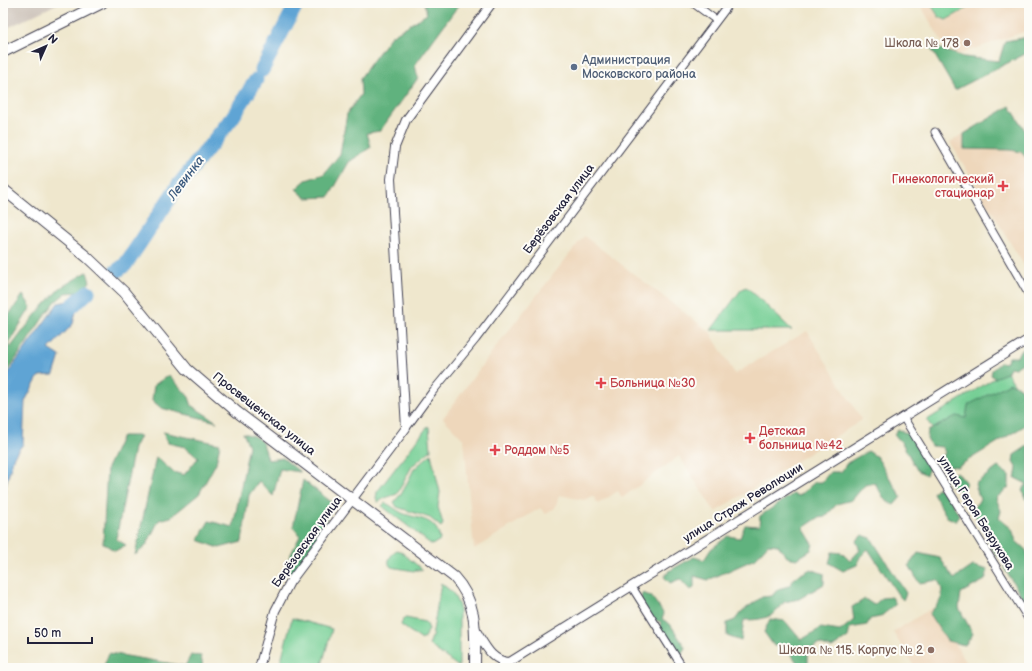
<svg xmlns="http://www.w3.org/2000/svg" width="1032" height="671" viewBox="0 0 1032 671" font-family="'Balsamiq Sans',sans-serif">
<rect width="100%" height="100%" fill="#fdfcf7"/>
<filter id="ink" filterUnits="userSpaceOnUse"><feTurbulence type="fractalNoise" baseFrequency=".025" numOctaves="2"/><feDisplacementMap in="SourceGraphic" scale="8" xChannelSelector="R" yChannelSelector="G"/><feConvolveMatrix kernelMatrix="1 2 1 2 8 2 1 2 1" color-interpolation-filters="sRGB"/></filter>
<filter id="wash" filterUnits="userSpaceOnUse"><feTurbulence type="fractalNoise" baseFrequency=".012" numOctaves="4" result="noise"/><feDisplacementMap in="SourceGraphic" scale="16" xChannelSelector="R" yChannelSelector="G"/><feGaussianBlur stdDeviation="0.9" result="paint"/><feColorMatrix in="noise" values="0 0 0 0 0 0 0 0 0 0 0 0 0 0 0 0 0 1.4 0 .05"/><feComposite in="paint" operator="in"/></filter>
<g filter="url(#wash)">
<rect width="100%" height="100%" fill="#efe7cd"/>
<g fill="#eed7bb">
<polygon points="919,3 1029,3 1029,30 951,57"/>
<polygon points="1010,106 1029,137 1029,265 1025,267 950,142"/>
<polygon points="584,236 710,332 735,374 807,331 862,420 715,512 679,456 622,498 618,491 598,504 593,496 584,500 559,495 555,508 546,514 540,508 474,549 464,440 443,418 498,344"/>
<polygon points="932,608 970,668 915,668 893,632"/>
</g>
<polygon fill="#ccc2b9" points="3,3 59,3 3,30"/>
<g fill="#76cf95" stroke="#4c7868">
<polygon points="930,3 968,3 966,9 946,20 939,17"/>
<polygon points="746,287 749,289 792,330 711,330 741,290"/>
<polygon points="1006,371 1029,407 956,466 927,420"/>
<polygon points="428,426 429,427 431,450 412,466 397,494 385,498 378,502 376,498 377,492"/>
<polygon points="431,454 440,492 438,507 443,524 441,527 430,518 397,507 394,502 402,493 414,469"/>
<path d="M385,503c6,2 11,7 17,10 17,7 35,4 38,27l-8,5 -50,-39z"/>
<path d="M396,550l4,1 23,19h-8l-1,1 -23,-4c-6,-6 1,-12 5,-17z"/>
<polygon points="441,583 453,593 459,606 459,667 429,645 432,637"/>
<polygon points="292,618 332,629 321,668 279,668"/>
<polygon points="406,618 425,622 427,624 429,630 422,640 401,625 403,619"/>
</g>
<g fill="#60b27e" stroke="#416a5c">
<polygon points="424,3 460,3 415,65 418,78 380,131 367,133 371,147 349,162 329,197 306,198 296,189 306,180 324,174 340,154 347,114 361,94 360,78 391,36 427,14"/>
<polygon points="1029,37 1029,52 955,90 929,45 964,57 999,61 1005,41"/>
<polygon points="1010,106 1029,137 1029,161 1021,152 1010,150 964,149 964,134"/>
<polygon points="87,272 90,282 78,292 66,293 56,301 43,318 3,378 3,323 23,295 31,307 8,344 10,348 36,314 60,288"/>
<polygon points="1029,346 1029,359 1015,368 1010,367 1007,373 994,378 991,375 992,370 1001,362 1006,363 1009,357 1017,357 1019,352"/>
<polygon points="169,375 189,397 192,406 217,422 161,408 152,400 154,385"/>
<polygon points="1010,383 1018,386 1029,400 1029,423 957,467 945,465 941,461 945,452 942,447 931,446 927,439 928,431 956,416 966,418 968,405"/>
<polygon points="898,429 911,436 929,468 926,475 917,470 902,443 894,434"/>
<polygon points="163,432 220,444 216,463 199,494 171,517 159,520 146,546 135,555 156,457 173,472 184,475 198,458 185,447 168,443"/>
<path d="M243,433c20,5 20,9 25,27l15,-2 17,14 -20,-3 -7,27 -14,-15 -10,14 -7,47 -23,6 -21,-8 11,-19 24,6 16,-81z"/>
<polygon points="122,436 140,436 134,448 116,539 126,545 115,551 103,543 107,468"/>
<polygon points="1029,445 1029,505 1022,490 1027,484 1015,478 1017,469 1013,462 1014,455"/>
<polygon points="868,451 877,457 901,497 894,505 885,500 875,483 865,485 852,500 837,504 825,517 818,518 803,528 813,544 811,550 797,559 787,557 778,545 768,544 755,559 708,580 694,576 694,588 690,590 680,579 670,583 664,577 669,571 694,557 704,560 711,549 728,536 740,538 745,525 759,526 760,516 793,494 799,496 815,482 822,482 830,472 841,472 847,463"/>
<polygon points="998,467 1009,475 1009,487 996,498 1001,511 999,518 1012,529 1016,541 1026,550 1029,559 1029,604 1025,602 1004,568 1006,560 996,555 987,540 989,533 981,527 972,509 980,500 975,484"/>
<polygon points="957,472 966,483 961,492 949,484 950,475"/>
<polygon points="303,480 334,504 321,533 291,576 285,574 288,560 300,536 293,527"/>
<polygon points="937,488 945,490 959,515 956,521 947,517 933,493"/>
<polygon points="862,535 871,538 906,593 903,600 899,596 868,549 862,555 857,565 843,571 829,563 832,552 842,553 850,561 860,550 856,541"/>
<path d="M918,553l22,5 14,21 19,-13 15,4 -3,10 -24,13 -2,15 14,26 -8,11 -18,-4 -18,-27c11,-13 18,-17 9,-34l-19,3 -10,-18z"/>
<path d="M811,569l13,5v10l-25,15 -15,3c-10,16 -22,18 -40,18l-3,21 -14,-5v-13l8,-3 6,-8 21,-15 10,-1 6,-7 11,-3 6,-9z"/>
<polygon points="642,593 651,596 664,614 662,619 670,624 685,647 682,654 675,653 659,629 661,622 652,619 640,602"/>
<polygon points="892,597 896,604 880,617 870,619 867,625 850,628 848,637 832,648 818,644 808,651 808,664 798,664 785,645 774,646 764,632 770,619 785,621 801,640 821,628 840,631 854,620 852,607 865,599 874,605 882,598"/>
<polygon points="109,653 185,666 191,655 201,656 203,668 103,668"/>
</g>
<polygon fill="#5ea4d4" stroke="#406388" points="79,299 73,324 49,349 60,356 54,375 39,376 25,401 23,444 14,456 5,488 5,514 3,517 3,382 15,363 58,303"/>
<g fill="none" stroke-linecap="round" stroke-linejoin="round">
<g stroke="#5ea4d4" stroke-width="15">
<polyline points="262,70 297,3"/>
<polyline points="114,273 125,265 178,186 232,118 256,80"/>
<polyline points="64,313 88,292"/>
</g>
</g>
</g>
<g filter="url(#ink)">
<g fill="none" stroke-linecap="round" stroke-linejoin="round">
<defs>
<g id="minor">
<polyline points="693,3 716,20"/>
<polyline points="935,132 1029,295"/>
<polyline points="903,417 1029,620"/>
<polyline points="406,428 433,391 476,339 730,3"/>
<polyline points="632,587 683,668"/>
</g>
<g id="tertiary">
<path d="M475,629c9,14 16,33 35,33"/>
<polyline points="259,668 275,611 290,582 406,428 391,179 395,147 406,120 492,3"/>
<polyline points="500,668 1029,339"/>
</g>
<g id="secondary">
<polyline points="3,52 102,3"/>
<path d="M3,189l84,68 37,35 63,77 50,43 217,165c25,27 21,57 21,91"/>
</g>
</defs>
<use href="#minor" stroke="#414051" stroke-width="9"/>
<use href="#tertiary" stroke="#414051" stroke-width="10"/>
<use href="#secondary" stroke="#414051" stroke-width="12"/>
<use href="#minor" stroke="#fff" stroke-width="7"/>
<use href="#tertiary" stroke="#fff" stroke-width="8"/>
<use href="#secondary" stroke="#fff" stroke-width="10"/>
</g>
</g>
<g fill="#8d6e63" stroke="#fdfcf7" stroke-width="1.5">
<circle cx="967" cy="43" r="4"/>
<circle cx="931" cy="650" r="4"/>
</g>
<circle fill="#5c6f8a" stroke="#fdfcf7" stroke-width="1.5" cx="574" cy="67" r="4"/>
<g fill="#e0444e" stroke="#fdfcf7" stroke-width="1.5">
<path d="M1001 180h4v4h4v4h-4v4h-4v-4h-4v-4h4z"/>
<path d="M599 377h4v4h4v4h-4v4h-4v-4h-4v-4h4z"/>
<path d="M748 432h4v4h4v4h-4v4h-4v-4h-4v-4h4z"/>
<path d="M493 444h4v4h4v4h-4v4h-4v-4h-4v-4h4z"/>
</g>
<g text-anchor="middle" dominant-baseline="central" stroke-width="4" stroke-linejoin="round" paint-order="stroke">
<g font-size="12" fill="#785e54" stroke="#fdfcf7" text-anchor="end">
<text x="959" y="43">Школа № 178</text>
<text x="923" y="650">Школа № 115. Корпус № 2</text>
</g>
<g font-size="12" fill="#4e5e75" stroke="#fdfcf7" text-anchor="start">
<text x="582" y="60">Администрация<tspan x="582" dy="14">Московского района</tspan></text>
</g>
<g font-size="12" fill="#be3a42" stroke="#fdfcf7" text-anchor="start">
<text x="994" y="179" text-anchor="end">Гинекологический<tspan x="994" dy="14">стационар</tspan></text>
<text x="610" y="383">Больница №30</text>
<text x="759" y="431">Детская<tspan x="759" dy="14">больница №42</tspan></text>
<text x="504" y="450">Роддом №5</text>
</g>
<g font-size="12" fill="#22223b" stroke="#fdfcf7">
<text transform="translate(559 209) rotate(-53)">Берёзовская улица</text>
<text transform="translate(264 414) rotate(38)">Просвещенская улица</text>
<text transform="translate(743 503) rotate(-32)">улица Страж Революции</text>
<text transform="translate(976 513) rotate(58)">улица Героя Безрукова</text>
<text transform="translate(307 542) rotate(-54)">Берёзовская улица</text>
</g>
<g font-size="13" font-style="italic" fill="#3d5c80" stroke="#fdfcf7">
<text transform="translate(186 178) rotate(-53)">Левинка</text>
</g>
</g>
<rect width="1032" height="671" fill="none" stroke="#fdfcf7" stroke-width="16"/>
<g transform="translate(46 46) rotate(45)" stroke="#fdfcf7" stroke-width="3" paint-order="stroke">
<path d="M0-3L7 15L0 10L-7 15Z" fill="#22223b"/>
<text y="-6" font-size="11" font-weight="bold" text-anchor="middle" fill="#22223b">N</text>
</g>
<path d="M28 637v6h64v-6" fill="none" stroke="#22223b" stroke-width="2"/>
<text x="34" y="637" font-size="12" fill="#22223b" stroke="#fdfcf7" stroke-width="3" paint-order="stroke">50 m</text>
</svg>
